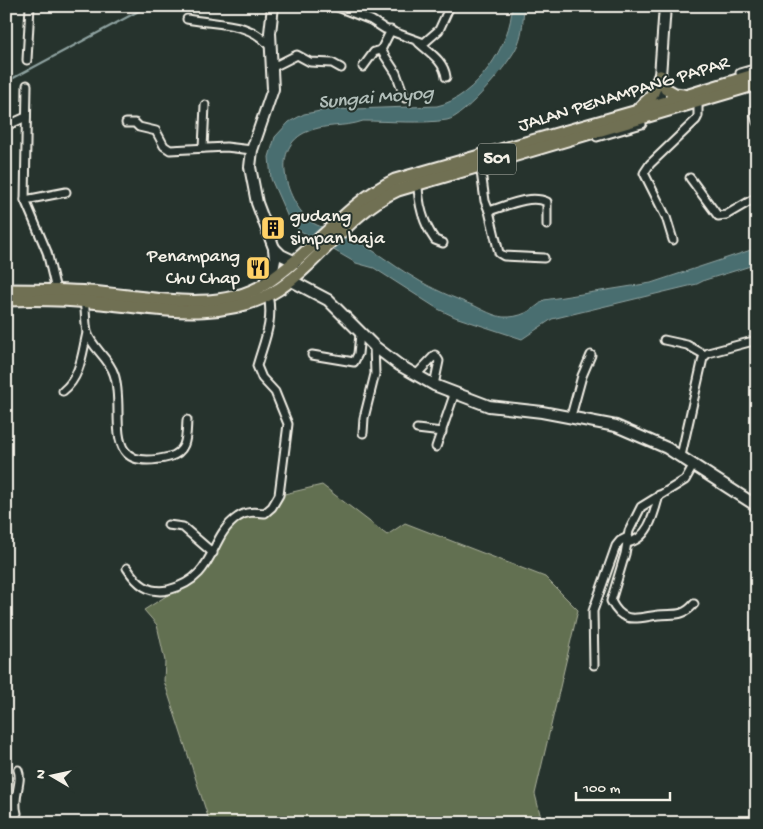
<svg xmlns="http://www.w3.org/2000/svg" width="763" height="829" viewBox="0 0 763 829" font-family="'Gochi Hand',sans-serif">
<rect width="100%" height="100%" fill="#26332d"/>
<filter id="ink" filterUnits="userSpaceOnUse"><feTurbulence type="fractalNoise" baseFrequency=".02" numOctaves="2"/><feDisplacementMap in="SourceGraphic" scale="10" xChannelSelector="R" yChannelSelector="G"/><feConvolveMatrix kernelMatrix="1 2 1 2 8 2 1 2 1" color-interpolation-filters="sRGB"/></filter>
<g filter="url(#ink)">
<polygon fill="#627051" stroke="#abb09c" points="322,485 387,535 405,523 545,577 578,610 535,794 541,818 552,823 210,823 164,681 165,661 157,625 144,610 198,576 232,527 244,515 268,509 276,496"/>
<path fill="#4a6e70" stroke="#8ea2a0" d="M512,6h12c-1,13 -1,26 -6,38 -6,17 -53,73 -71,76 -23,4 -60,1 -84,1 -19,7 -39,2 -59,12 -34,18 -17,68 6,88 9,7 25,9 35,14 25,11 45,29 68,42 19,12 41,21 62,29 8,4 19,10 28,11 17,1 29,-6 41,-17l107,-17 106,-35v16l-52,16 -8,4 -145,35 -30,20 -67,-22 -17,-8 -64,-41 -18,-5 -57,-33 -9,-8 -19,-43 -2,-22 6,-20 14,-15 15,-8 22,-4 111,-4c38,-8 75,-62 75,-100z"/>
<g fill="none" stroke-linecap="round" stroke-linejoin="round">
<polyline stroke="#8ea2a0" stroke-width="2" points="6,82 148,6"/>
<defs>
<g id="street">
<polyline points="335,6 371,20 385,29 424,43 439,30 450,6"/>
<path d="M187,19c29,6 64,2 83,28"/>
<polyline points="391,30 381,50 396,73 405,98"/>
<path d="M419,43c11,10 25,18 27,34"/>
<polyline points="27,60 30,6"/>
<polyline points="273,67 297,55 310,62 332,63 341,68"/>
<polyline points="363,67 374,52 381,50"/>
<polyline points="740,73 757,68"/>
<polyline points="27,85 25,200 47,252 56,290"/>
<polyline points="757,97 755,116 757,122"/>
<polyline points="126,123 135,123 139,127 156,131 164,146 170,150 226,147 252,150"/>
<polyline points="6,126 26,117"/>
<polyline points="597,137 642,124"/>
<polyline points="203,148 205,105"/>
<path d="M480,164l5,37 4,10c17,-5 41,-17 58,-9v23"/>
<polyline points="690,178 718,216 726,215 757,197"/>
<path d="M418,182c0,21 5,41 17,58l8,3"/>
<polyline points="25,200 66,192"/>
<polyline points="489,211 499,253 504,256 544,258"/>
<polyline points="673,240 666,217 644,173 650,164 696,120 698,116 698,106"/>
<path d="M84,302c2,9 1,21 3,30 4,15 22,26 27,42 13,38 -17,101 55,83 19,-5 17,-21 18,-37"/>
<polyline points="664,340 687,345 705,355"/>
<polyline points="312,355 354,362 358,354 360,334"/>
<polyline points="416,375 435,355 439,361 434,385"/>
<path d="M63,391c18,-14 19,-38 24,-58"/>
<polyline points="571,416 582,376 591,355"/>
<polyline points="417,429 442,432"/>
<polyline points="363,433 364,418 375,374 374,346"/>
<polyline points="436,447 454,395"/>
<polyline points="681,456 703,358 708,353 757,340"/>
<polyline points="168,525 183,527 213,553"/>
<path d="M627,543c22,-4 27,-30 32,-48"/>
<path d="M127,568c10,16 22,26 41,22 50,-13 39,-52 70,-73 8,-6 17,-5 27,-4l7,-6 7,-12 9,-71 -13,-32 -13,-14 -5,-12c7,-25 17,-44 11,-71"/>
<path d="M694,604c-12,14 -21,9 -36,11 -22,3 -35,10 -47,-14l14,-47 4,-23 12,-24 44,-27 9,-16"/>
<polyline points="594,665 593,611 616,546 620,541 628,537"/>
<path d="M6,819l11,-6c-5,-15 6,-32 1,-43"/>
</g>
<g id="secondary">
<polyline points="660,112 660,76 665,6"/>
<polyline points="274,248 281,255 296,262"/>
<polyline points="290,280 328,300 374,346 399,365 434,385 489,406 542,412 616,426 667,448 757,506"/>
<polyline points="265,282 273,270 275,260 274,248 257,203 250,167 252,150 273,89 270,33 273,6"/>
</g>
<g id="primary">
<polyline points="660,76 666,89 675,94 683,95"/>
<polyline points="639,108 651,97 660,76"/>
<path d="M6,290c28,0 56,0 84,2 55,4 125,23 175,-8 47,-30 80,-80 130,-104l239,-68 123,-38"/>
<path d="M6,300c32,-1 64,0 95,3 58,6 125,20 178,-14 43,-29 70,-77 119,-99l359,-106"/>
</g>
</defs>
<use href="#street" stroke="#f4f1e8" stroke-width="11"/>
<use href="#secondary" stroke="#f4f1e8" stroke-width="14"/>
<use href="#primary" stroke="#f4f1e8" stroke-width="15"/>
<use href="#street" stroke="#26332d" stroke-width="7"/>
<use href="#secondary" stroke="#26332d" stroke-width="10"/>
<use href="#primary" stroke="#706f52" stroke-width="11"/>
</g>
</g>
<defs>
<symbol id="building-square" viewBox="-11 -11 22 22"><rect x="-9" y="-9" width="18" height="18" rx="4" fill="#ffd166" stroke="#26332d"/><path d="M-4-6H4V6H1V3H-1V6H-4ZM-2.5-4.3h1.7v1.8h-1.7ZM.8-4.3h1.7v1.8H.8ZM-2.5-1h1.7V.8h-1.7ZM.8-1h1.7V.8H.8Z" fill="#111"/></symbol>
<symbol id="restaurant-square" viewBox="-11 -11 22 22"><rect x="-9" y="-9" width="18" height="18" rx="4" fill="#ffd166" stroke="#26332d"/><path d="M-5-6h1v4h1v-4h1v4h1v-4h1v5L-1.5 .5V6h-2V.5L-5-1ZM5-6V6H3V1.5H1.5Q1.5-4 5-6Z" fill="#111"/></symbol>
</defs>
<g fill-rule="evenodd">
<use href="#building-square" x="259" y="214" width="28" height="28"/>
<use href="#restaurant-square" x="244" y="254" width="28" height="28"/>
</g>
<g text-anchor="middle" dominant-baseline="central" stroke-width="4" stroke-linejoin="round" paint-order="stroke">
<rect fill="#26332d" stroke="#b6b8b0" stroke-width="1" x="478" y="143.5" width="38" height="31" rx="4"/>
<g font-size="18" font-weight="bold" fill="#f4f1e8">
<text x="497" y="159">501</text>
</g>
<g font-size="19" fill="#f4f1e8" stroke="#26332d">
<text transform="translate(624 95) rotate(-17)">JALAN PENAMPANG PAPAR</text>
</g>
<g font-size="19" fill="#f4f1e8" stroke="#26332d" text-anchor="start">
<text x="290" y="217">gudang<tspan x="290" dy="22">simpan baja</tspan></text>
<text x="240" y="257" text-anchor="end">Penampang<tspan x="240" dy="22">Chu Chap</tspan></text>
</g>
<g font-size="20" font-style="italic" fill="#b0bdb8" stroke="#26332d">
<text transform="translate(376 99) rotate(-5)">Sungai Moyog</text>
</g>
</g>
<rect width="763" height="829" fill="none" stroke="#26332d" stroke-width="25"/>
<rect x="12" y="12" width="738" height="804" fill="none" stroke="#f4f1e8" stroke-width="2" filter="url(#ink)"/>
<g transform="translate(52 776) rotate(279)" stroke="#26332d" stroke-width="4" paint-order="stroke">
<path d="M0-4L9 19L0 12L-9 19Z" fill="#f4f1e8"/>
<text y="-8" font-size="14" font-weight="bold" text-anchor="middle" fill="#f4f1e8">N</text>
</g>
<path d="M576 792v8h94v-8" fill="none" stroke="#f4f1e8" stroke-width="2.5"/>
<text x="583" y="792" font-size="15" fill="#f4f1e8" stroke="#26332d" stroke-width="4" paint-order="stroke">100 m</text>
</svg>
